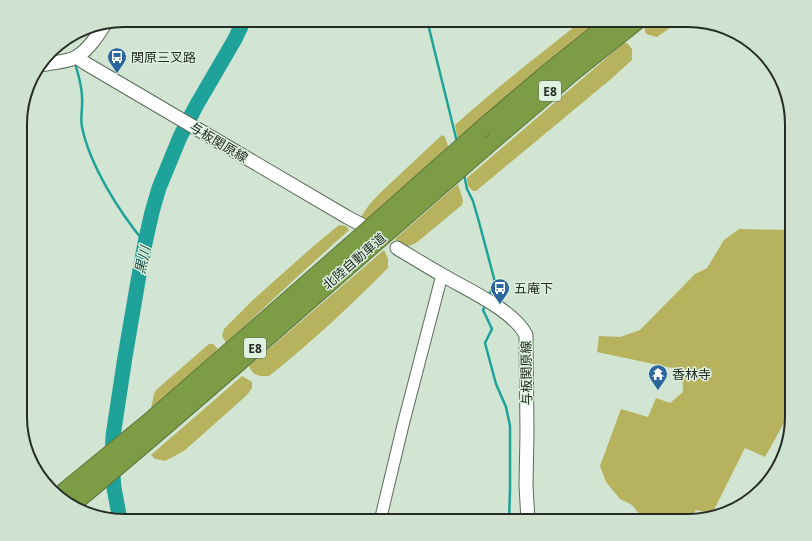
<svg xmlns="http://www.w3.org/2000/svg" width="812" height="541" viewBox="0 0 812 541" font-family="'Noto Sans','Noto Sans JP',sans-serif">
<rect width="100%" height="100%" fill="#d1e5d2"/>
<g fill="#b7b25e">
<path d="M583,20h21l-146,120 -3,-15c41,-37 85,-71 128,-105z"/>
<polygon points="653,20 681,20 657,37 646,34 644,27"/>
<polygon points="624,43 627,43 632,49 632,60 611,79 476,191 473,191 468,186 467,178"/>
<polygon points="442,135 445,137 449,149 365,221 361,217 369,205 379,194"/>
<path d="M458,184l5,17 -1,4 -46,38c-10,5 -13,4 -21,-4z"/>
<polygon points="339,225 346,226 349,230 296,278 226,343 222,336 224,329 253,300 309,250"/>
<polygon points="739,229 792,230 792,413 789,414 765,457 745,448 712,514 696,510 688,521 645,521 632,505 620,499 606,482 600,466 621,409 648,417 656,398 670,403 683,392 682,370 597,352 599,336 620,337 640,330 695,274 707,268 724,240"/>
<path d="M384,250l4,9v9c-38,38 -77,75 -119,108 -11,0 -15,1 -20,-10z"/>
<polygon points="209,344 213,344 218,349 160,403 151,409 154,394 156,390"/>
<polygon points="242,376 252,382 252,388 247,395 184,451 165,461 155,459 151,455"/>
</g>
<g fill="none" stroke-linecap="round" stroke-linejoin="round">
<g stroke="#1ea299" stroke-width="2.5">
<polyline points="427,20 457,142"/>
<path d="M75,63c3,11 7,23 7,34 1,10 -2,20 0,30 8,39 38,86 63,116"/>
<polyline points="464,174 467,189 473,201 479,222 495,282 488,297"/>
<polyline points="486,304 483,310 492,329 485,343 496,384 506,407 510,426 510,490 509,521"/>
</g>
<polyline stroke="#1ea299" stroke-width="15" points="120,520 114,488 112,465 113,436 125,357 138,281 145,243 152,212 159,188 180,137 196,106 235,39 244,20"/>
<defs>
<polyline id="tertiary" points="380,521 403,425 442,275"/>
<g id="secondary">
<polyline points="77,57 85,63 347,217 362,225"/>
<path d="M41,65c10,-2 21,-3 31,-6 14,-5 26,-24 33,-35"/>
<path d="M397,248c15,9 31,19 47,28 24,14 69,34 82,59l1,98 -1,52 2,36"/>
</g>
<g id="motorway">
<polyline points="483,128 543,77 614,20"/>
<polyline points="486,146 575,70 638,20"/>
<polyline points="59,496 154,418 349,247"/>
<path d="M71,505c99,-81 194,-166 290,-250"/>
</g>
</defs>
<use href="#tertiary" stroke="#5a6b5b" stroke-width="13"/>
<use href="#secondary" stroke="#5a6b5b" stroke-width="15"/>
<use href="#motorway" stroke="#5e753a" stroke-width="19"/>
<use href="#tertiary" stroke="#fff" stroke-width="11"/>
<use href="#secondary" stroke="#fff" stroke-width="13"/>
<use href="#motorway" stroke="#7d9c46" stroke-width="17"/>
<defs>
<g id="motorway-bridge">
<polyline points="349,247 483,128"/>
<polyline points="361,255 486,146"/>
</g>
</defs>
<use href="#motorway-bridge" stroke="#5e753a" stroke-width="19" stroke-linecap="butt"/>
<use href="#motorway-bridge" stroke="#7d9c46" stroke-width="17"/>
</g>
<defs>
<symbol id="bus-pin" viewBox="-11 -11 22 30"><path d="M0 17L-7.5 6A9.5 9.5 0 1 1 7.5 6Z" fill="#2b679e" stroke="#def2df"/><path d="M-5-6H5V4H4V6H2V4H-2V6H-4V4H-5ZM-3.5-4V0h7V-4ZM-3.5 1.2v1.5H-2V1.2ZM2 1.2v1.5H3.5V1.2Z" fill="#fff"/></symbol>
<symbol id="temple-pin" viewBox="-11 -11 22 30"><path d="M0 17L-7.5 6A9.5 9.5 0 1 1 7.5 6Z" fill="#2b679e" stroke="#def2df"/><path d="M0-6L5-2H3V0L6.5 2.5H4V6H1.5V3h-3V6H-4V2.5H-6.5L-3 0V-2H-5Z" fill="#fff"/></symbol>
</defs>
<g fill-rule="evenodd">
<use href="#bus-pin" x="106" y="46" width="22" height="30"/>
<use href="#bus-pin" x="489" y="277" width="22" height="30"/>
<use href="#temple-pin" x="647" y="363" width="22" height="30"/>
</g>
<g text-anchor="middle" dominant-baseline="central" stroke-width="3" stroke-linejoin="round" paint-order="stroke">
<g fill="#def2df" stroke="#5c675d" stroke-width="1">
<rect x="539" y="81" width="22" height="20" rx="3"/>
<rect x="244" y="338" width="22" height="20" rx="3"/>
</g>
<g font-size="12" font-weight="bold" fill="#242c25">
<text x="550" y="91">E8</text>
<text x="255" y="348">E8</text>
</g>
<g font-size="13" fill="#242c25" stroke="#def2df" text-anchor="start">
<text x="131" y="57">関原三叉路</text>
<text x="514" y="288">五庵下</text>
<text x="672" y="374">香林寺</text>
</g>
<g font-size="13" fill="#242c25" stroke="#def2df">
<text transform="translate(219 142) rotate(31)">与板関原線</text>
<text transform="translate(354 261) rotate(-41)">北陸自動車道</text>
<text transform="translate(526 373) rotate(-91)">与板関原線</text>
</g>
<g font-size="14" font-style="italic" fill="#154945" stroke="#def2df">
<text transform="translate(142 260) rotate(-78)">黒川</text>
</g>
</g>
<path d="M0 0H812V541H0ZM124 27H688A97 97 0 0 1 785 124V417A97 97 0 0 1 688 514H124A97 97 0 0 1 27 417V124A97 97 0 0 1 124 27Z" fill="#cfe2d0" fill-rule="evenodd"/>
<path fill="none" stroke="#242c25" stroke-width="2" d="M124 27H688A97 97 0 0 1 785 124V417A97 97 0 0 1 688 514H124A97 97 0 0 1 27 417V124A97 97 0 0 1 124 27Z"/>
</svg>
